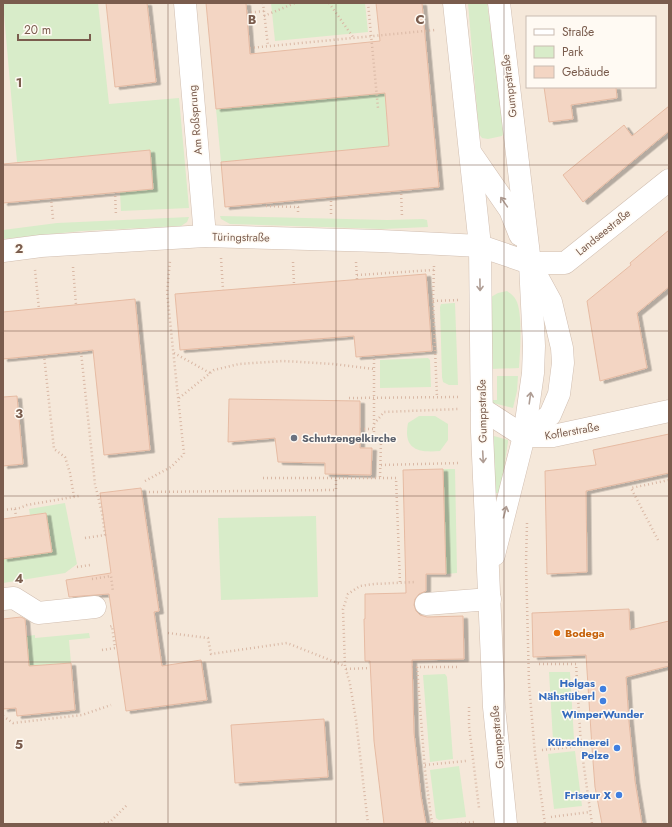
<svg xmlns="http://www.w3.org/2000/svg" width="672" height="827" viewBox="0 0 672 827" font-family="Jost,sans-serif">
<defs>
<filter id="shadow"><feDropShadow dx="4.5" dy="2.5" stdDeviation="0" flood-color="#0004"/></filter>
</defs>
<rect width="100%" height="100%" fill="#fdf6ec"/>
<path fill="#f5e8da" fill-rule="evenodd" d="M3,3h666v821h-666zM527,17h128v70h-128z"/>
<g fill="#d8ecc9">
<polygon points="3,3 98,3 109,104 179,98 189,208 121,211 120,192 153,189 150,150 17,162"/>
<polygon points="271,3 365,3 368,32 275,41"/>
<polygon points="468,3 487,3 505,130 502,136 488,139 482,138 479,134"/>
<polygon points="385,93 389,146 221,162 216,109"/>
<polygon points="220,216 387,220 423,219 427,220 428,227 383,229 230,224 221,219"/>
<polygon points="189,217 187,222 181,226 82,231 3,239 3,230 57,223"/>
<path d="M507,291c4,3 7,5 9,9 7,12 4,53 3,68l-29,1 1,-72 7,-4z"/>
<polygon points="454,303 455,303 458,385 449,385 443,382 442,377 440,307 441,304"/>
<polygon points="428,358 430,360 431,387 380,388 380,360"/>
<polygon points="497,376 518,376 517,391 513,408 493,403 491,400 497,400"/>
<path d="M419,416h16l13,8v16l-8,11c-23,2 -37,-2 -32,-28z"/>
<polygon points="494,436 508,440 508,442 500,493 492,493 492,437"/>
<polygon points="443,469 455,469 457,573 446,574"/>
<polygon points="65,503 77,564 65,573 3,583 3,559 51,551 46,513 30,515 29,509"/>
<polygon points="316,516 318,597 221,600 218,518"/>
<polygon points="89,633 90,638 69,640 71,663 3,668 3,639 35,635 35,638"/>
<polygon points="549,672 570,672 574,739 553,741"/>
<polygon points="445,674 447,677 453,759 430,762 423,675"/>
<polygon points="575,751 582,806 554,809 548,754"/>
<polygon points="459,766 466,817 439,820 436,818 430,770"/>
</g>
<g fill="#f3d5c3" stroke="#e6bba3" filter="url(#shadow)">
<polygon points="106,3 147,3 156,82 115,87"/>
<polygon points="206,3 246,3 250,54 380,41 376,3 422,3 439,187 225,207 221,162 389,146 385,93 216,109"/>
<polygon points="544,87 616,87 617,98 571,105 573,119 549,122"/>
<polygon points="669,106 669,131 583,202 563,175 624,125 632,136"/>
<polygon points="150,150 153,189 3,203 3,164"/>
<polygon points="669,230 669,287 637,313 647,368 600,381 587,301 631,265 630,263"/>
<polygon points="426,274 432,351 356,357 354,336 180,350 175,294"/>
<polygon points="135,299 150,450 104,455 93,350 3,359 3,312"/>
<polygon points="17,396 23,464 3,466 3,397"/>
<polygon points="229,399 360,401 360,448 372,448 371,475 325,474 325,463 278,462 275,438 228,442"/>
<polygon points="669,434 669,473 586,491 587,572 547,574 545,471 596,465 593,450"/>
<polygon points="443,469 446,574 426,574 426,591 419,594 415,599 414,605 416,611 420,615 427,617 463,616 464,659 412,660 414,733 421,796 426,824 384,824 374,741 370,661 365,661 364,619 365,619 365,594 406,593 403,470"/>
<polygon points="141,488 159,611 154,612 162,666 201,660 207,700 126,711 109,594 69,597 66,580 111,573 100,493"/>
<polygon points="46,513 52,552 3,559 3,519"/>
<polygon points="629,609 630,630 669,621 669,666 626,677 629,722 635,781 642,824 602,824 595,787 592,748 586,655 533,657 532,613"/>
<polygon points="21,617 25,619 29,666 71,663 75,710 17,716 16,708 3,709 3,619"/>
<polygon points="324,719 328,777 235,783 231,725"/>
</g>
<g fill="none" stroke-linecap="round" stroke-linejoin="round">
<defs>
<g id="minor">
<polyline points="185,3 205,236"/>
<polyline points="454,3 480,246 482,432 494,707 506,824"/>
<polyline points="472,155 510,210 520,235"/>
<polyline points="3,251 41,246 205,236 381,241 480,246 530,263 565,263 669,180"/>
<polyline points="482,409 524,436 553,436 669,411"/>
<polyline points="524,436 550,415 559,394 563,363 562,348 551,302 533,269"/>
<polyline points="494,555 524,436 533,373 534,346 530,263 499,3"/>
<polyline points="3,599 14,598 38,613 95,607"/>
<polyline points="426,604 490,599"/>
</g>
</defs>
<use href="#minor" stroke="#d1beb0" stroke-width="23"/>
<g stroke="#d9b8a5" stroke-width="2.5" stroke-dasharray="1 3" stroke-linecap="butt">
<polyline points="263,3 268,46"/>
<polyline points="329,3 353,37"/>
<polyline points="368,3 378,108"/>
<polyline points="247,13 264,11"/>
<polyline points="264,16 295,3"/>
<polyline points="250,48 435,30"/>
<polyline points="401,190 402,217"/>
<polyline points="115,192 116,216"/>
<polyline points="331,197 331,215"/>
<polyline points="51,198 53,219"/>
<polyline points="265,203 265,206 298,207 298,214"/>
<polyline points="221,258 223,290"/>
<polyline points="293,262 294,284"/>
<polyline points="356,262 357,279"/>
<polyline points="434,266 433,301 437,397"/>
<polyline points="73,267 76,305"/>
<polyline points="35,270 39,309"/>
<polyline points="357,275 434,270"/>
<polyline points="433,301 459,300"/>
<polyline points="81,352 95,484 102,513 105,535 85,538"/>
<polyline points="174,353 210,373"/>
<polyline points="44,355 54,449 65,457 70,473 74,497"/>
<polyline points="374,355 374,441 381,441 380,478"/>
<polyline points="179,398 214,370 239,364 283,361 333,364 374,369"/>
<polyline points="349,398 459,397"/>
<polyline points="374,424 384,412 459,409"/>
<polyline points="360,429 374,429"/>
<polyline points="381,465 460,463"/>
<polyline points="263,478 396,478 400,583"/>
<polyline points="145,481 171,467 184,454 167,292 170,261"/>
<polyline points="149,492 336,490 336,478"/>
<polyline points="15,509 16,517"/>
<polyline points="3,510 20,508 27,505 79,496"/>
<polyline points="527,523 526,563 529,684 535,754 545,824"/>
<polyline points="658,540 631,488 669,480"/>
<polyline points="77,567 90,565"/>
<polyline points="92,579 111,576 113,592"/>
<polyline points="168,633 208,638 211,654 287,643 345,666"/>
<polyline points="102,650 115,648 112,626 109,627"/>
<polyline points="539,664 576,664 581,746 592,824"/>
<polyline points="412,667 457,667"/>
<polyline points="417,667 425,771 432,824"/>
<polyline points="346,669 370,668"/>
<polyline points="469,707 469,726 479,808"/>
<polyline points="3,716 13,723 82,715 111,705"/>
<polyline points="542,750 581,746"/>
<polyline points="425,765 466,761"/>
<polyline points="551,817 590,812"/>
<polyline points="100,824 110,822 127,805"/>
<polyline points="368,824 356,720 350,684 345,666 343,609 348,594 360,586 374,584 416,582"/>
<polyline points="457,824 474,822"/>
</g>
<use href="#minor" stroke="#fff" stroke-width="22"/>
</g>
<defs><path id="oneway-shaft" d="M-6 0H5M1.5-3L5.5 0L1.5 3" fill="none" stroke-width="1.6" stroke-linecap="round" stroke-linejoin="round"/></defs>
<g stroke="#af9d94">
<use href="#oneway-shaft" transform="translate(504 202) rotate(-125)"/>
<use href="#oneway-shaft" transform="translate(480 285) rotate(89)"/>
<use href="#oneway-shaft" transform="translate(530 398) rotate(-82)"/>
<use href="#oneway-shaft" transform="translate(483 457) rotate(87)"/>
<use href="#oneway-shaft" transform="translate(505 512) rotate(-75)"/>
</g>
<path fill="none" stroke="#7a5c4d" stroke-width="1" stroke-opacity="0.55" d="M168,3v821M336,3v821M504,3v821M3,165h666M3,331h666M3,496h666M3,662h666"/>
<circle fill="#6b7280" stroke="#fffaf3" stroke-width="1.5" cx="294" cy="438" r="4"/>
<circle fill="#e8710a" stroke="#fffaf3" stroke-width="1.5" cx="557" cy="633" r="4"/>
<g fill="#3f7fe0" stroke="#fffaf3" stroke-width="1.5">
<circle cx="603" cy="689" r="4"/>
<circle cx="603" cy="701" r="4"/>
<circle cx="617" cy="748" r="4"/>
<circle cx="619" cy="795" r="4"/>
</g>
<g text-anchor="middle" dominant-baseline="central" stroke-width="3" stroke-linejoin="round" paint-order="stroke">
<g font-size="11" fill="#7a5c4d" stroke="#fffaf3">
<text transform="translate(509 86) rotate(-97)">Gumppstraße</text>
<text transform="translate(195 120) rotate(-95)">Am Roßsprung</text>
<text transform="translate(603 232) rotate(-39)">Landseestraße</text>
<text transform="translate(241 237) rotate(1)">Türingstraße</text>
<text transform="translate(482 411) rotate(-91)">Gumppstraße</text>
<text transform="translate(572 431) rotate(-10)">Koflerstraße</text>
<text transform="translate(497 737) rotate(-95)">Gumppstraße</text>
</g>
<g font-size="11" font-weight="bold" fill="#5b616d" stroke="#fffaf3" text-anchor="start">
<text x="302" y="438">Schutzengelkirche</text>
</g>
<g font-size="11" font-weight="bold" fill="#c56008" stroke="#fffaf3" text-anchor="start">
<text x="565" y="633">Bodega</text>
</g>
<g font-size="11" font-weight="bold" fill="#366cbe" stroke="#fffaf3" text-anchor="end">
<text x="595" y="683">Helgas<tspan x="595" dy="13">Nähstüberl</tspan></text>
<text x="603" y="714" text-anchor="middle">WimperWunder</text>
<text x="609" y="742">Kürschnerei<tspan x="609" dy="13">Pelze</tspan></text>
<text x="611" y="795">Friseur X</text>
</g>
</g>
<g font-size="13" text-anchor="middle" font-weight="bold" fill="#7a5c4d" stroke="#fffaf3" stroke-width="3" stroke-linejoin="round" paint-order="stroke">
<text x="252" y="24">B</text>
<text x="420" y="24">C</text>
<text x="19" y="87">1</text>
<text x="19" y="253">2</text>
<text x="19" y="418">3</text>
<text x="19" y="583">4</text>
<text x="19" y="749">5</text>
</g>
<rect width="672" height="827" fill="none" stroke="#7a5c4d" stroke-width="8"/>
<rect x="526" y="16" width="130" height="72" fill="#fffaf3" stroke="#cabbb1"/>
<rect x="534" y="29" width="20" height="6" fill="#ffffff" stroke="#cabbb1"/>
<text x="562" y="36" font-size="12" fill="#7a5c4d">Straße</text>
<rect x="534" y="46" width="20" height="12" fill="#d8ecc9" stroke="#cabbb1"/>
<text x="562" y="56" font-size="12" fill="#7a5c4d">Park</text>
<rect x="534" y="66" width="20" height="12" fill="#f3d5c3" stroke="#cabbb1"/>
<text x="562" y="76" font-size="12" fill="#7a5c4d">Gebäude</text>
<path d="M18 34v6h72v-6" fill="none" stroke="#7a5c4d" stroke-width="2"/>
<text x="24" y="34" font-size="12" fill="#7a5c4d" stroke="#fffaf3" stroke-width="3" paint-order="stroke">20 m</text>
</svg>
